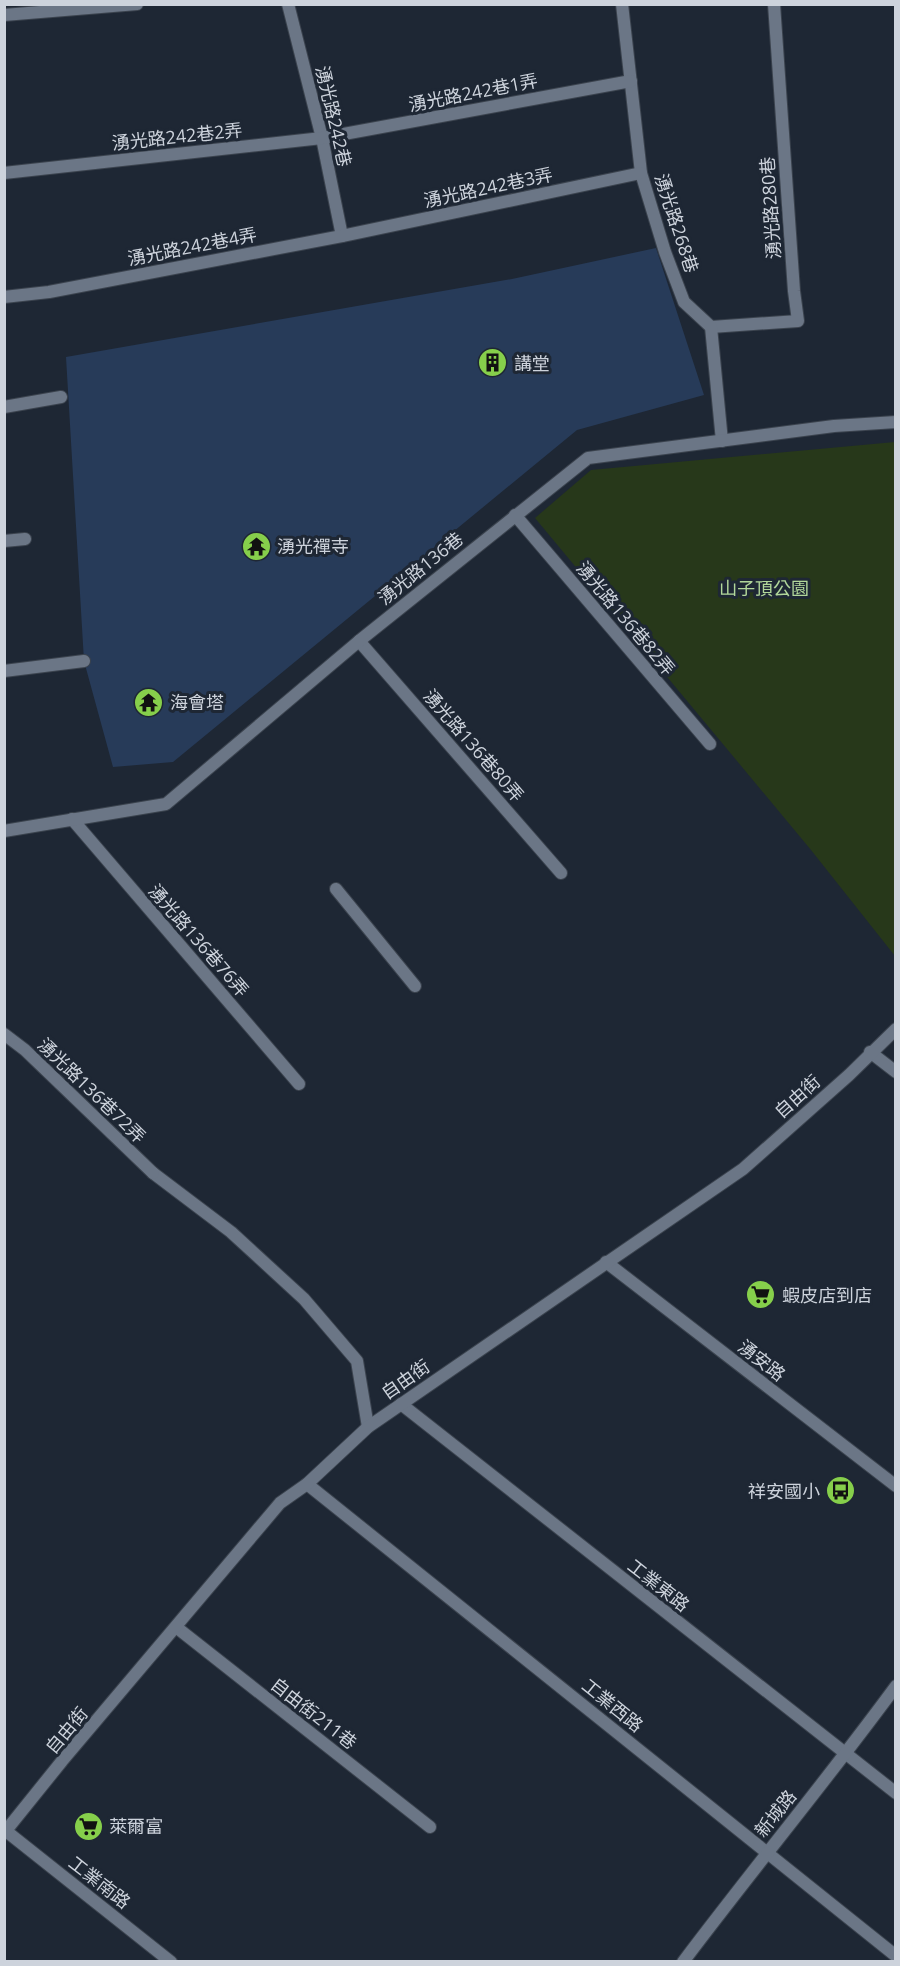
<svg xmlns="http://www.w3.org/2000/svg" width="900" height="1966" viewBox="0 0 900 1966" font-family="'Open Sans','Noto Sans TC',sans-serif">
<rect width="100%" height="100%" fill="#1e2734"/>
<polygon fill="#27381a" points="895,442 896,443 895,956 811,850 535,518 591,470"/>
<polygon fill="#273b59" points="656,248 704,395 577,430 173,762 113,767 84,661 66,357 512,279"/>
<g fill="none" stroke-linecap="round" stroke-linejoin="round">
<defs>
<g id="service">
<polyline points="711,327 798,321 794,291 774,4"/>
<polyline points="4,407 61,397"/>
<polyline points="515,515 710,744"/>
<polyline points="4,541 25,539"/>
<polyline points="359,641 561,873"/>
<polyline points="4,671 84,661"/>
<polyline points="870,1052 896,1072"/>
<polyline points="153,1173 231,1232 304,1299 357,1361 368,1427"/>
<polyline points="401,1404 896,1793"/>
<polyline points="307,1484 896,1956"/>
</g>
<g id="minor">
<polyline points="288,4 322,138 342,236"/>
<polyline points="622,4 641,173 665,252 684,302 711,327 722,441"/>
<polyline points="4,15 137,4"/>
<polyline points="4,173 322,138 631,81"/>
<polyline points="4,297 49,292 342,236 641,173"/>
<polyline points="72,819 299,1084"/>
<polyline points="4,831 166,804 359,641 588,458 834,426 896,422"/>
<polyline points="336,889 415,986"/>
<polyline points="4,1034 25,1050 153,1173"/>
<polyline points="606,1262 896,1486"/>
<polyline points="176,1627 430,1827"/>
<polyline points="6,1831 171,1962"/>
<polyline points="4,1833 62,1761 280,1503 307,1484 368,1427 743,1169 849,1075 896,1029"/>
<path d="M683,1962c70,-93 144,-182 213,-276"/>
</g>
</defs>
<use href="#service" stroke="#3b434e" stroke-width="14"/>
<use href="#minor" stroke="#3b434e" stroke-width="14"/>
<use href="#service" stroke="#6b7686" stroke-width="12"/>
<use href="#minor" stroke="#6b7686" stroke-width="12"/>
</g>
<defs>
<symbol id="building-disc" viewBox="-11 -11 22 22"><circle r="9.5" fill="#86cf4b" stroke="#1e2734"/><path d="M-4-6H4V6H1V3H-1V6H-4ZM-2.5-4.3h1.7v1.8h-1.7ZM.8-4.3h1.7v1.8H.8ZM-2.5-1h1.7V.8h-1.7ZM.8-1h1.7V.8H.8Z" fill="#111"/></symbol>
<symbol id="temple-disc" viewBox="-11 -11 22 22"><circle r="9.5" fill="#86cf4b" stroke="#1e2734"/><path d="M0-6L5-2H3V0L6.5 2.5H4V6H1.5V3h-3V6H-4V2.5H-6.5L-3 0V-2H-5Z" fill="#111"/></symbol>
<symbol id="supermarket-disc" viewBox="-11 -11 22 22"><circle r="9.5" fill="#86cf4b" stroke="#1e2734"/><path d="M-6-5.5h2.5l.6 2H6L4.5 2H-2.5L-4.4-4H-6ZM-1.5 3.2a1.3 1.3 0 1 0 .1 0ZM3 3.2a1.3 1.3 0 1 0 .1 0Z" fill="#111"/></symbol>
<symbol id="bus-disc" viewBox="-11 -11 22 22"><circle r="9.5" fill="#86cf4b" stroke="#1e2734"/><path d="M-5-6H5V4H4V6H2V4H-2V6H-4V4H-5ZM-3.5-4V0h7V-4ZM-3.5 1.2v1.5H-2V1.2ZM2 1.2v1.5H3.5V1.2Z" fill="#111"/></symbol>
</defs>
<g fill-rule="evenodd">
<use href="#building-disc" x="476" y="346" width="33" height="33"/>
<use href="#temple-disc" x="240" y="530" width="33" height="33"/>
<use href="#temple-disc" x="132" y="686" width="33" height="33"/>
<use href="#supermarket-disc" x="744" y="1278" width="33" height="33"/>
<use href="#bus-disc" x="824" y="1474" width="33" height="33"/>
<use href="#supermarket-disc" x="72" y="1810" width="33" height="33"/>
</g>
<g text-anchor="middle" dominant-baseline="central" stroke-width="6" stroke-linejoin="round" paint-order="stroke">
<g font-size="18" fill="#cdd3dc" stroke="#1e2734">
<text transform="translate(473 92) rotate(-11)">湧光路242巷1弄</text>
<text transform="translate(334 116) rotate(77)">湧光路242巷</text>
<text transform="translate(177 136) rotate(-6)">湧光路242巷2弄</text>
<text transform="translate(488 187) rotate(-12)">湧光路242巷3弄</text>
<text transform="translate(770 208) rotate(-94)">湧光路280巷</text>
<text transform="translate(677 223) rotate(72)">湧光路268巷</text>
<text transform="translate(192 246) rotate(-11)">湧光路242巷4弄</text>
<text transform="translate(420 568) rotate(-39)">湧光路136巷</text>
<text transform="translate(626 618) rotate(50)">湧光路136巷82弄</text>
<text transform="translate(474 745) rotate(49)">湧光路136巷80弄</text>
<text transform="translate(199 940) rotate(49)">湧光路136巷76弄</text>
<text transform="translate(92 1090) rotate(44)">湧光路136巷72弄</text>
<text transform="translate(797 1096) rotate(-42)">自由街</text>
<text transform="translate(762 1360) rotate(38)">湧安路</text>
<text transform="translate(405 1379) rotate(-35)">自由街</text>
<text transform="translate(659 1585) rotate(38)">工業東路</text>
<text transform="translate(613 1705) rotate(39)">工業西路</text>
<text transform="translate(314 1713) rotate(38)">自由街211巷</text>
<text transform="translate(66 1730) rotate(-50)">自由街</text>
<text transform="translate(775 1813) rotate(-51)">新城路</text>
<text transform="translate(100 1882) rotate(38)">工業南路</text>
</g>
<g font-size="18" fill="#cdd3dc" stroke="#1e2734" text-anchor="start">
<text x="514" y="363">講堂</text>
<text x="277" y="546">湧光禪寺</text>
<text x="170" y="702">海會塔</text>
<text x="782" y="1295">蝦皮店到店</text>
<text x="820" y="1491" text-anchor="end">祥安國小</text>
<text x="109" y="1826">萊爾富</text>
</g>
<g font-size="18" fill="#b1d69a" stroke="#1e2734">
<text x="764" y="588">山子頂公園</text>
</g>
</g>
<rect width="900" height="1966" fill="none" stroke="#cdd3dc" stroke-width="12"/>
</svg>
